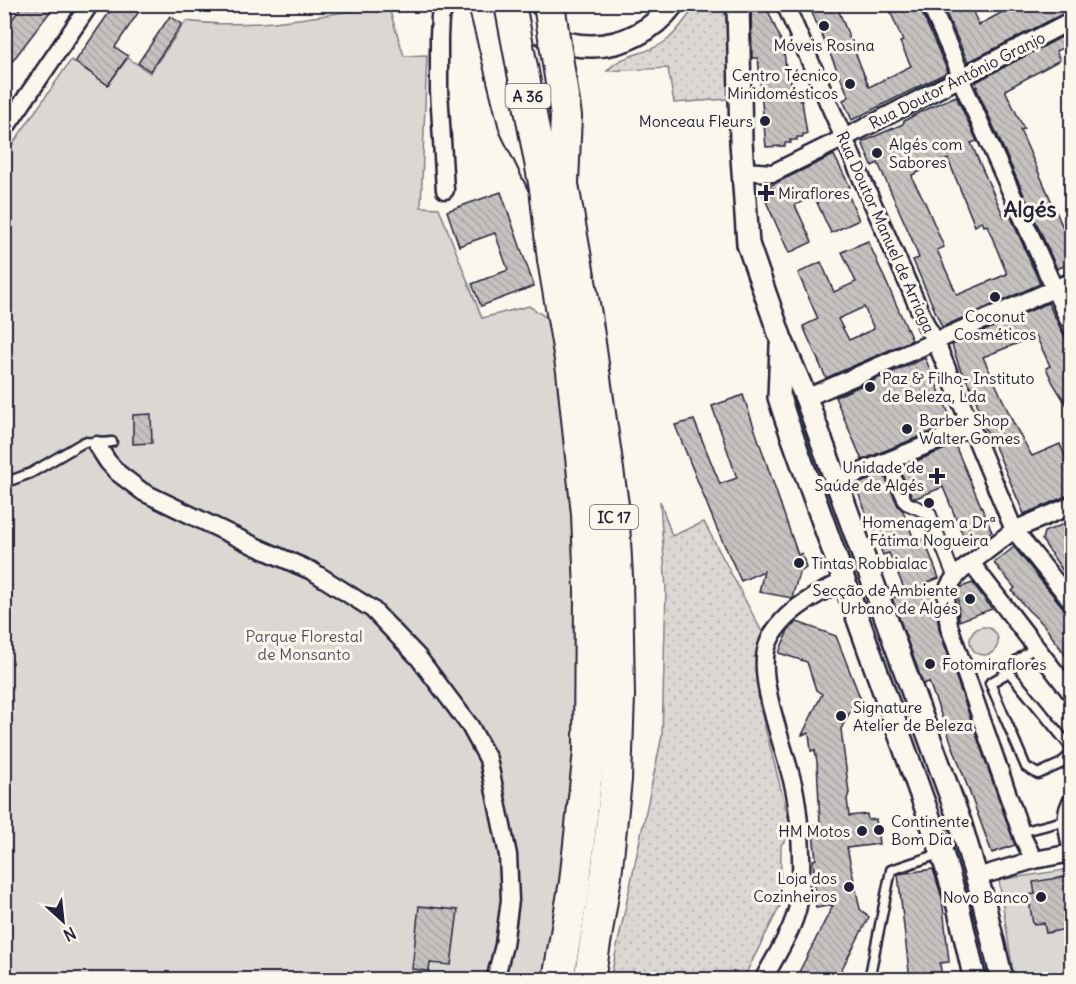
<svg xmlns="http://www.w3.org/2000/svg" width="1076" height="984" viewBox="0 0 1076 984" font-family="Delius,sans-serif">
<defs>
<pattern id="grass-dots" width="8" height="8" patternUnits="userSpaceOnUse" patternTransform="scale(1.5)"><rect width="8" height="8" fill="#dbd8d3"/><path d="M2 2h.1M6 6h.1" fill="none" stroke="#bcb9b6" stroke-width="1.8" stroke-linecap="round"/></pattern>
<pattern id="building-back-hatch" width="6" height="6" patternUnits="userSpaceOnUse" patternTransform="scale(1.5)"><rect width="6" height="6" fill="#c6c2c0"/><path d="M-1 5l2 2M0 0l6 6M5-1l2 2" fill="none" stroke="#aaa6a6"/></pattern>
</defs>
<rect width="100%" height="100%" fill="#fbf7ec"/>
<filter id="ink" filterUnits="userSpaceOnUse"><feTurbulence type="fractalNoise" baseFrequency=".0167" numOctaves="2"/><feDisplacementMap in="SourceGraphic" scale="12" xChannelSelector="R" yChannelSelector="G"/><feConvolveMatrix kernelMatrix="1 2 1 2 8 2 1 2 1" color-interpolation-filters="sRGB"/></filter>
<g filter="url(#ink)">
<g fill="url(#grass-dots)" stroke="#7e7d87" stroke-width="1.5">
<path d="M697,5h26l5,23v71l-54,4 -6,-35 -61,3c15,-18 40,-16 59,-30 12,-9 21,-25 31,-36z"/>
<polygon points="660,501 672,536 704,522 762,632 756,664 759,704 792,832 781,845 780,906 743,979 610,980 662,736 666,590"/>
</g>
<g fill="#dbd8d3" stroke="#7e7d87" stroke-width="1.5">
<path d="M388,5l16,51 23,-1 -6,152 18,1 43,110 47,-12 41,27 30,452 -8,93 -18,101 -569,1v-825l66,-95 37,25 20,-27 22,15 36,-52c68,9 135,-5 202,-16z"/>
<circle cx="984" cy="641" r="14"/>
<polygon points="1071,869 1071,979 1014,979 999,880"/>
</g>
<g fill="url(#building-back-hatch)" stroke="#22223b" stroke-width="1.5" fill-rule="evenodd">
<polygon points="23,4 56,4 4,72 4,31"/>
<polygon points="115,4 144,4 115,47 128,56 108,85 75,62"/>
<polygon points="751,4 765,4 783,45 786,67 790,67 791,83 794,82 794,90 799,89 800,101 802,101 807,134 803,134 803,137 797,137 797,140 790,140 791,143 785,143 785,146 766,147 758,58 752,58"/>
<polygon points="808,4 836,4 869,87 911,66 900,42 903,41 887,4 918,4 948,72 852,120 843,100 849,97"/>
<polygon points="942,4 969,4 979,25 1017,4 1071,4 1071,10 968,62"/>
<polygon points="170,16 182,24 150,71 138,63"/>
<polygon points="1071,32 1071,44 1056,51 1060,60 1005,90 1024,129 1020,130 1065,232 1071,229 1071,263 1057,269 976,87 977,87 976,82"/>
<path d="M956,96l21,45 -6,2 10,23 23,51 6,-2 30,69 -98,43 -29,-67 6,-2 -8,-21 -33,-74 -6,3 -10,-24 41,-18 1,-3 16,-9zM948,159l27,67 7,-5 2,5 3,-1 20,49 -50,21 -20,-45 7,-3 -20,-47 -11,-20 -1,-5z"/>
<polygon points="834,155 850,187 846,189 859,220 831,233 814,196 795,205 812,242 789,253 761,190"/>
<polygon points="501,192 534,286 481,306 472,284 508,270 495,233 459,246 447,211"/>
<path d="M868,241l44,99 -86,38 -23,-52 15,-7 -20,-46 23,-11 13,30 22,-10 -14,-30zM864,307l10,22 -25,11 -11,-21z"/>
<polygon points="1048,303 1071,350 1071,412 1053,383 1046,368 1050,366 1036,336 983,357 1014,424 1032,456 1060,444 1068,463 1071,462 1071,494 1024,514 997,451 985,428 973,391 960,369 952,345"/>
<polygon points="925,358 953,423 862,460 835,397"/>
<polygon points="743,395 798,555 802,553 806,568 799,573 792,598 759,592 764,571 741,581 717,529 675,425 694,420 720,484 737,478 712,406"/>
<polygon points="151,414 152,443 133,444 133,415"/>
<polygon points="955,445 992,532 966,543 943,487 916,498 912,497 899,468"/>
<polygon points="884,474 898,506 903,511 915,542 924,539 939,578 926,583 937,613 939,629 1015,845 992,853 929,682 923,684 892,598 906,593 889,553 883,555 855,485"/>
<polygon points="1071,521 1071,583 1042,540 1044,532"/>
<polygon points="1014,547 1064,609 1071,612 1071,663 1043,624 1028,610 1012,591 1015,588 994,563"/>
<polygon points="973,583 992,609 959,621 958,593 961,587"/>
<polygon points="797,622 836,636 861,700 855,710 851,710 841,729 849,793 847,799 849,816 867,814 868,820 876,819 879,844 847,848 860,909 869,917 836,980 795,980 833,905 816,908 813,860 816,859 812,825 820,824 817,762 815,750 811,751 809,733 802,735 822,694 816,690 807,662 779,653 788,630"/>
<polygon points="933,869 942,898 949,962 940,963 942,980 910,980 898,874"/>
<polygon points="1069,876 1071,890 1071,928 1046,933 1044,923 1033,924 1028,895 1035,894 1033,882"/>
<polygon points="419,906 458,910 451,965 430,963 429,971 412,969"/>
</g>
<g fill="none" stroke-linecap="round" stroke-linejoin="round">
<defs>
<g id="service">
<path d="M4,483l27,-10 53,-31c11,0 17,2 28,0"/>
<polyline points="1034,648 1016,661 1009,672 990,683 1026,767 1038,774 1060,764 1072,753"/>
<polyline points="1009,672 1072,749"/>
<polyline points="1021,832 1067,820"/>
<polyline points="869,980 891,870 942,853"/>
</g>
<polyline id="pedestrian" points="887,461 906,503 929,513 954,576"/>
<g id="minor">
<polyline points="785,4 927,327 935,340 1014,530 1072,602"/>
<polyline points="930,4 957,65 960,78 1072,328"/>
<polyline points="4,130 90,4"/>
<polyline points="742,171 773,173 858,131 1072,20"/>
<polyline points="445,190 439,90 439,37 440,17 448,4"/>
<polyline points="806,398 1072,281"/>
<polyline points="97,445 108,462 118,473 143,492 259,548 312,571 372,609 418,657 470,726 488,759 508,855 510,900 504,945 495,980"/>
<polyline points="836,482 971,427"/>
<polyline points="971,563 1014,530 1072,505"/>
<path d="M1072,801c-10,14 -3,35 0,51"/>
<path d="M1034,860l-11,-22 -74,-212c-5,-34 -6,-41 22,-63l101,131"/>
<polyline points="977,877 1034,860 1072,853"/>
<path d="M763,980c14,-27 35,-56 37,-87 3,-29 0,-72 -5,-100 -7,-38 -39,-112 -28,-146 10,-33 49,-53 77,-66"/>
</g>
<g id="tertiary">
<polyline points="738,4 741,142 748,244 781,339 806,398 960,822 983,899 1002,980"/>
<path d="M511,7c42,53 121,52 162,-3"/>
<polyline points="781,346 779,397 786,419 942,853 958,906 975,980"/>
</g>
<g id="motorway">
<polyline points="484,4 515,127 545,188 553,260 572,371 587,514 590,591 589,751 575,882 558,980"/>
<polyline points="563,185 586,315 613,505 617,577 619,696 616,780 606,876 589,980"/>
</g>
</defs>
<use href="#service" stroke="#22223b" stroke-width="13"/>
<use href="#pedestrian" stroke="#22223b" stroke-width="16"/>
<use href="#minor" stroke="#22223b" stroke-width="21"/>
<use href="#tertiary" stroke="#22223b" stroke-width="26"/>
<use href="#motorway" stroke="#22223b" stroke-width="34"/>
<use href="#service" stroke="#fbf7ec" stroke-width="8"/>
<use href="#pedestrian" stroke="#fbf7ec" stroke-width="12"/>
<use href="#minor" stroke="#fbf7ec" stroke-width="16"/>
<use href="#tertiary" stroke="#fbf7ec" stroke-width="21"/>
<use href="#motorway" stroke="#fbf7ec" stroke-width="30"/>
<defs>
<g id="motorway-bridge">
<polyline points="510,4 545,188"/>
<polyline points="549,4 566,116 563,182"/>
</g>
</defs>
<use href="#motorway-bridge" stroke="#22223b" stroke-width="34" stroke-linecap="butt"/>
<use href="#motorway-bridge" stroke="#fbf7ec" stroke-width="30"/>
</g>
</g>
<g fill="#22223b" stroke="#fbf7ec" stroke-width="2">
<circle cx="824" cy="26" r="6"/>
<circle cx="850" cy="84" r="6"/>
<circle cx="765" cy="121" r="6"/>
<circle cx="877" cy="153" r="6"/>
<path d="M763 184h6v6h6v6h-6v6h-6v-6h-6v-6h6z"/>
<circle cx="995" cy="297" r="6"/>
<circle cx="870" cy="387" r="6"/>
<circle cx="907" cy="429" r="6"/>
<path d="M934 467h6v6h6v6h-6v6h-6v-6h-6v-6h6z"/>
<circle cx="929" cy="503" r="6"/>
<circle cx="799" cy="563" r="6"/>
<circle cx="970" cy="599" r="6"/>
<circle cx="930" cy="664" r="6"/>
<circle cx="841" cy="716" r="6"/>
<circle cx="879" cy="830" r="6"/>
<circle cx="862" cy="831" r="6"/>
<circle cx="849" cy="887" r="6"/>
<circle cx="1041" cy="897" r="6"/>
</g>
<g text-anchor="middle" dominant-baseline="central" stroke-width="6" stroke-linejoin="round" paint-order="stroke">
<g fill="#fbf7ec" stroke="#636270" stroke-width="1.5">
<rect x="505.5" y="84" width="45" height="24" rx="4.5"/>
<rect x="590" y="505" width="48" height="24" rx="4.5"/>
</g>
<g font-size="15" font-weight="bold" fill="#22223b">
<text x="528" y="96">A 36</text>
<text x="614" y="517">IC 17</text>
</g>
<g font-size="16" fill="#22223b" stroke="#fbf7ec" text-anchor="start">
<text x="824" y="45" text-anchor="middle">Móveis Rosina</text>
<text x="838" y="75" text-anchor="end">Centro Técnico<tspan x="838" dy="18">Minidomésticos</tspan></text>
<text x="753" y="121" text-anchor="end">Monceau Fleurs</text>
<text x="889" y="144">Algés com<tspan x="889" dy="18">Sabores</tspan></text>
<text x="778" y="193">Miraflores</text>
<text x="995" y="316" text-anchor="middle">Coconut<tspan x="995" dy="18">Cosméticos</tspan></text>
<text x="882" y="378">Paz &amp; Filho- Instituto<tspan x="882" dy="18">de Beleza, Lda</tspan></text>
<text x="919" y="420">Barber Shop<tspan x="919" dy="18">Walter Gomes</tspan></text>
<text x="924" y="467" text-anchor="end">Unidade de<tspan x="924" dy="18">Saúde de Algés</tspan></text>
<text x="929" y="522" text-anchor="middle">Homenagem a Drª<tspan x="929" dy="18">Fátima Nogueira</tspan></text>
<text x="811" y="563">Tintas Robbialac</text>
<text x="958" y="590" text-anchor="end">Secção de Ambiente<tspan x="958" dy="18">Urbano de Algés</tspan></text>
<text x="942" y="664">Fotomiraflores</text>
<text x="853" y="707">Signature<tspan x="853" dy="18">Atelier de Beleza</tspan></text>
<text x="891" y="821">Continente<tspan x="891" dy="18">Bom Dia</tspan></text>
<text x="850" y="831" text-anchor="end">HM Motos</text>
<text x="837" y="878" text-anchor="end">Loja dos<tspan x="837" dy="18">Cozinheiros</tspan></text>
<text x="1029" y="897" text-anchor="end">Novo Banco</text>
</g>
<g font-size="16" fill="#22223b" stroke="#fbf7ec">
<text transform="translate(957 80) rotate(-27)">Rua Doutor António Granjo</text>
<text transform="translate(886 232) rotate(66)">Rua Doutor Manuel de Arriaga</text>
</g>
<g font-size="16" fill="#505061" stroke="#fbf7ec">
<text x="304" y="636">Parque Florestal<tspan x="304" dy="18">de Monsanto</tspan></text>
</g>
<g font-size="22" font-weight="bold" fill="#22223b" stroke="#fbf7ec">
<text x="1030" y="209">Algés</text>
</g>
</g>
<rect width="1076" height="984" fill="none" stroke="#fbf7ec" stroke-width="24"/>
<rect x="12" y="12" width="1052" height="960" fill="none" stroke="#22223b" stroke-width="2" filter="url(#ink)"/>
<g transform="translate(63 921) rotate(153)" stroke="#fbf7ec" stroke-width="4.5" paint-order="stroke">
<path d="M0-4.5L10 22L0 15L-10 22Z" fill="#22223b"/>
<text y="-9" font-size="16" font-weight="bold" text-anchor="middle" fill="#22223b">N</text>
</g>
</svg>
